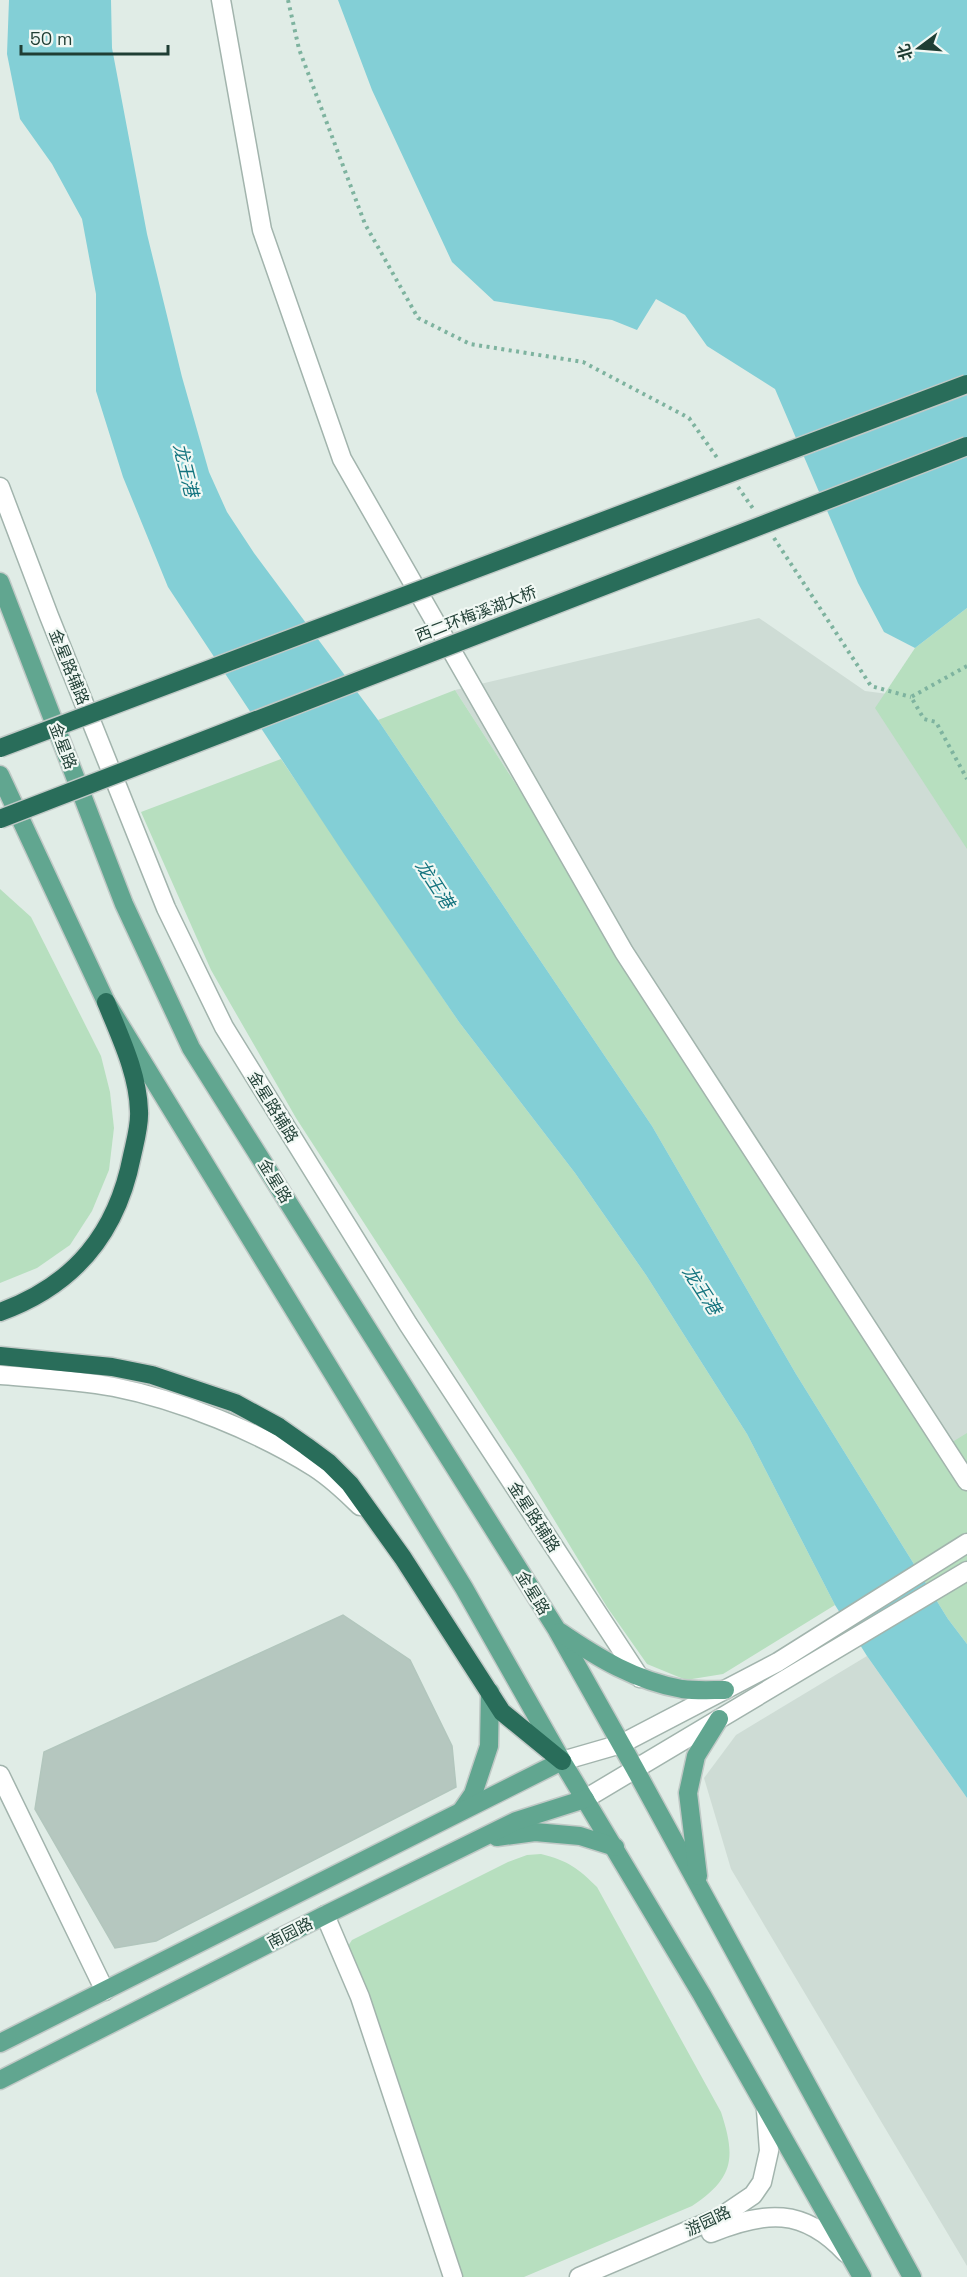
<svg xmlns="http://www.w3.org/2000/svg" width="967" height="2277" viewBox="0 0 967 2277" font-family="'Space Grotesk','Noto Sans SC',sans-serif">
<rect width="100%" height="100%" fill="#e0ece6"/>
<g fill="#cedcd5">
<polygon points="759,618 865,691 911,697 967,779 967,1482 455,690"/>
<polygon points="867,1656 967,1798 967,2266 731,1869 704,1778 736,1735"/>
</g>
<g fill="#b7dfbf">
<polygon points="967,608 967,849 875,708 915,648"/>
<polygon points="455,690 944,1447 967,1433 967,1644 948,1619 796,1374 652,1126 378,720"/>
<polygon points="281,759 459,1022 575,1173 646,1275 747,1434 835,1605 723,1674 686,1680 647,1664 607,1607 524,1470 296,1118 211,970 141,812"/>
<polygon points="0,889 31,917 101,1056 110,1092 114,1128 109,1170 92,1211 70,1245 37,1268 0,1283"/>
<path d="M541,1854c26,6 38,15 56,33l124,225c15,46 13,66 -29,94l-168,71h-64l-87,-270 -25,-61 4,-6 156,-78 19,-7z"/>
</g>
<g fill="#83cfd6">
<polygon points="9,0 111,0 112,48 147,234 182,377 209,472 227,512 254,553 378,720 652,1126 796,1374 948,1619 967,1644 967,1798 867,1656 835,1605 747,1434 646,1275 575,1173 459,1022 344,854 168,587 123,477 96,391 96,294 82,219 52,164 20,119 7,54"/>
<polygon points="338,0 967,0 967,608 915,648 884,632 858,583 775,389 707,346 685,315 656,299 637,330 612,320 494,301 452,262 372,90"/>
</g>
<polygon fill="#b5c7bf" stroke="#b2c6bd" stroke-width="1.5" points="343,1615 410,1660 452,1746 456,1787 156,1941 115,1948 35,1809 44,1752"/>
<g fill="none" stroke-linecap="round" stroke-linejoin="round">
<defs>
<g id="minor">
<polyline points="221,0 262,230 342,459 624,952 967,1481"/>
<polyline points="0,487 49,616 166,908 224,1027 408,1324 640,1678"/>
<path d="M0,1375c38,3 77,5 114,12 66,13 144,45 200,80 17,11 32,25 46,39"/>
<polyline points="562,1761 621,1744 778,1662 967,1543"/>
<polyline points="0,1775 105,1991"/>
<polyline points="585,1799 967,1571"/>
<polyline points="325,1915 360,1997 453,2277"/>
<path d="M711,2233c54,-22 92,-26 135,20"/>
<polyline points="579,2277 722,2216 753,2195 762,2182 769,2151 766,2110"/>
</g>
<g id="major">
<polyline points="0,582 124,904 191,1048 557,1630 635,1769 912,2277"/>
<polyline points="0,775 106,1002 464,1588 562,1761 702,1995 862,2277"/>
<path d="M560,1632c38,26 76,49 122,57 14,2 29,1 43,1"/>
<polyline points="462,1810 473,1794 489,1746 490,1692"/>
<polyline points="497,1837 535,1832 580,1836 615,1847"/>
<polyline points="698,1876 688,1793 696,1756 719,1719"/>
<polyline points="0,2043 562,1761"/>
<polyline points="0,2080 325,1915 516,1821 585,1799"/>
</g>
<g id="highway">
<path d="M0,1312c75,-27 117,-79 132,-156 3,-14 8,-31 7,-45 -1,-38 -19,-74 -33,-109"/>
<polyline points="0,1356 112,1367 152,1375 235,1403 279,1427 306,1446 329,1463 350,1484 403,1558 502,1712 562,1761"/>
</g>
</defs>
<use href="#minor" stroke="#a2b4ad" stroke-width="21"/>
<use href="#major" stroke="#c0c9c6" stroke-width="21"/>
<use href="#highway" stroke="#c0c9c6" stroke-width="21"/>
<g stroke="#7eb39f" stroke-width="4" stroke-dasharray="3 4.5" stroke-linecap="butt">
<polyline points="288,0 299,49 365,224 418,318 470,344 583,362 689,418 718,459"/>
<polyline points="738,487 754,510"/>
<polyline points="774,538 871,686 911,697"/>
<polyline points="967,666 911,697 924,719 936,722 967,779"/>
</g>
<use href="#minor" stroke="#fff" stroke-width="18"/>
<use href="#major" stroke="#61a690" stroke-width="18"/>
<use href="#highway" stroke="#296d5a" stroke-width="18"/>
<defs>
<g id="highway-bridge">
<polyline points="0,748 967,384"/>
<polyline points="0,819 967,446"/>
</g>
</defs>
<use href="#highway-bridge" stroke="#c0c9c6" stroke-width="21" stroke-linecap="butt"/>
<use href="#highway-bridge" stroke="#296d5a" stroke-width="18"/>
</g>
<g text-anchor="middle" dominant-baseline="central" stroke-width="4.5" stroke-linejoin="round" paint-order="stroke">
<g font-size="16" fill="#1f3e34" stroke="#f1f8f4">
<text transform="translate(476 614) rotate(-21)">西二环梅溪湖大桥</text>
<text transform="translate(69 667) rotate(68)">金星路辅路</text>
<text transform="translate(63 746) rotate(69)">金星路</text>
<text transform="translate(273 1107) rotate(58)">金星路辅路</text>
<text transform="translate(275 1181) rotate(58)">金星路</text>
<text transform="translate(534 1517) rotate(57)">金星路辅路</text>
<text transform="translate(533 1593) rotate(58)">金星路</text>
<text transform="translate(290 1933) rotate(-27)">南园路</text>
<text transform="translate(708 2221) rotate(-25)">游园路</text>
</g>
<g font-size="18" font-style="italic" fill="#14747f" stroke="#f1f8f4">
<text transform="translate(186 470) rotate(76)">龙王港</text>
<text transform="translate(435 884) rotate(57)">龙王港</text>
<text transform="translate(702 1290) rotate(57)">龙王港</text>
</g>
</g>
<g transform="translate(919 48) rotate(254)" stroke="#f1f8f4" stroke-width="4.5" paint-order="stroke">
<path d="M0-4.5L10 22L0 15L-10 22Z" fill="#1f3e34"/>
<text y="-9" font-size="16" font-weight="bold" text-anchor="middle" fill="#1f3e34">北</text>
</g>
<path d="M21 45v9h147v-9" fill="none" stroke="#1f3e34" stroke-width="3"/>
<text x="30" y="45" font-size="18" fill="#1f3e34" stroke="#f1f8f4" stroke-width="4.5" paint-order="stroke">50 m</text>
</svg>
